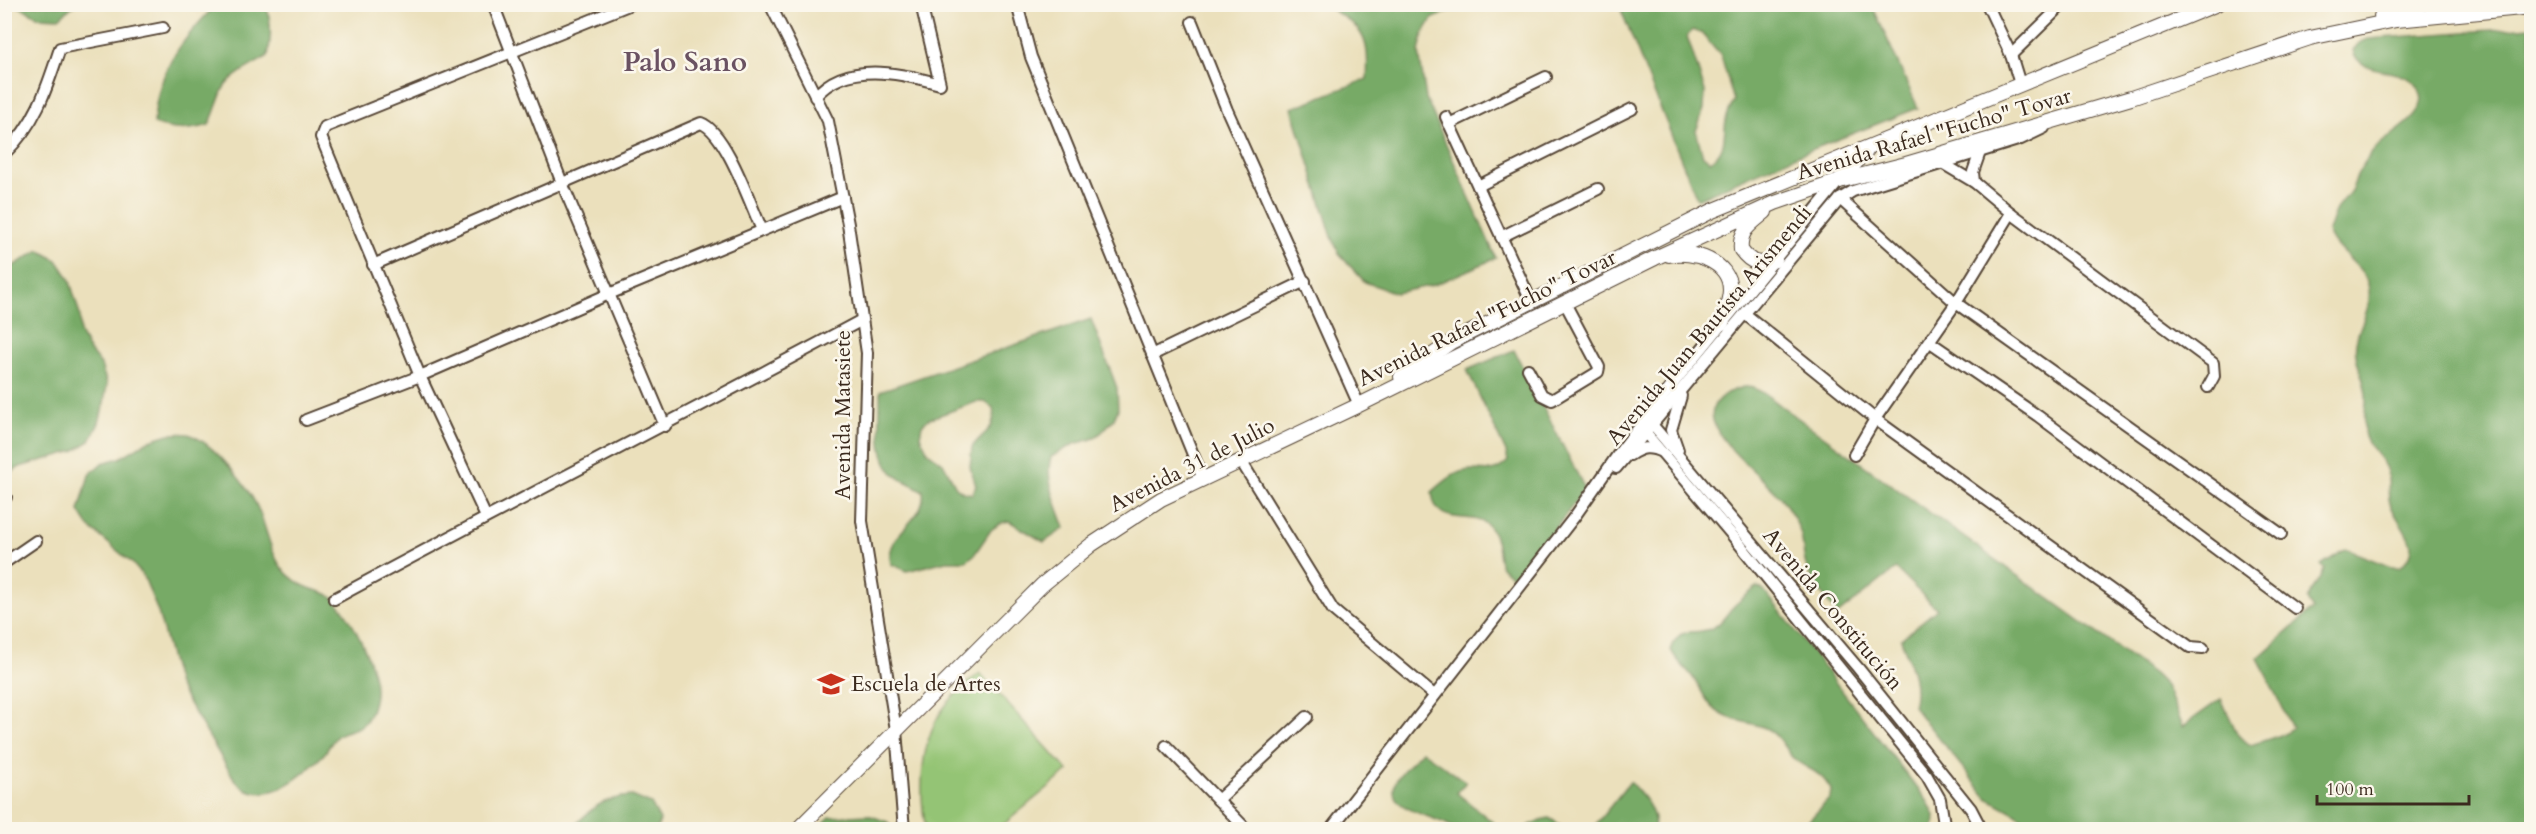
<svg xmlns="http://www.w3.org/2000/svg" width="2536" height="834" viewBox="0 0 2536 834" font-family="Cardo,serif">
<rect width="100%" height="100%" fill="#fbf7ec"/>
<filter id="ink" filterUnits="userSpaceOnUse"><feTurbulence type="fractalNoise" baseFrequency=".0167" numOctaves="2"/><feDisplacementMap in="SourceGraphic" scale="12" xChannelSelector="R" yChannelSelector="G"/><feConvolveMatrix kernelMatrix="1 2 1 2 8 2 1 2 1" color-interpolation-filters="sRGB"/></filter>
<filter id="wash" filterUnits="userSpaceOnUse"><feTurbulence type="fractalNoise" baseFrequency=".008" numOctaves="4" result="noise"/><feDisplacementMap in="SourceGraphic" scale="24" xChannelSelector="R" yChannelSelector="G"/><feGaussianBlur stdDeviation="1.35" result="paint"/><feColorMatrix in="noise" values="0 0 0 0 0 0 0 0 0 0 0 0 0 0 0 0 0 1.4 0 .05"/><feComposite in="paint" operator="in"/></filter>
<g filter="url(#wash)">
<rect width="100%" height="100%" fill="#ebe0bc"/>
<path fill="#94c474" stroke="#687749" stroke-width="1.5" d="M980,673l88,98 -70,58h-72c-8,-39 -6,-91 20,-124 10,-12 22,-23 34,-32z"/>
<g fill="#7a6" stroke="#596a42" stroke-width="1.5" fill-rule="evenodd">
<path d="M212,5h54c6,18 5,33 2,51 -14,9 -33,17 -43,30 -4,5 -11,30 -16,39 -21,6 -35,6 -55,-1 2,-49 24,-80 57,-114z"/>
<path d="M1325,5h155l-13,5 -18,1 -17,8 -9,15 -4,18 7,46 70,160 -62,27 -38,8 -31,-11 -26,-28 -7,-17 -40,-129 75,-29c3,-45 -5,-51 -42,-74z"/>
<path d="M1619,5h253l46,103 -120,47 -101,44zM1693,30l8,3 20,23 13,45c-3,6 -7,13 -8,19 -3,16 1,31 -16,41l-7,-5 -7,-25 8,-22 1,-18 -18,-55z"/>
<polygon points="18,6 18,5 74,5 59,18 39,17"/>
<path d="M2531,27v802h-500l-4,-7 -11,-8 -29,-16 -74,-92c7,-24 -5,-45 -12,-67l36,-30 -41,-40 -59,46c-9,-14 -27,-35 -31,-50 -4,-12 -2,-25 -7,-36 -3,-8 -8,-17 -13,-24 -14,-27 -124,-92 -46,-117 14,-5 29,9 40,17l374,269 12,12 17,40 38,-27 17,36 7,7 6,3 30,-10 11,-7 -34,-70 55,-49 -6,-10 18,-30 -4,-4 25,-16 45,18h9c28,-24 -6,-42 -11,-68 -2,-13 2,-24 -6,-36 -5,-8 -14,-16 -18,-26 -4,-14 2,-27 1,-41 -1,-20 -15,-38 -9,-58 4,-16 14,-30 12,-48 -2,-25 -34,-36 -41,-59 3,-9 6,-22 13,-29 2,-4 7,-6 9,-10 4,-5 5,-12 7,-17 6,-11 14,-22 22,-30 14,-13 48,-29 42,-51 -10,-33 -61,-13 -68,-44l6,-7 9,-4z"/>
<polygon points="39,250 57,260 69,278 80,315 80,333 89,350 101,365 107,384 104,403 99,423 90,441 74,451 20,467 5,476 5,271"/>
<path d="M1091,319l26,69 1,21 -4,10 -13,14 -9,6 -18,5 -23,13c-7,22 7,50 14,71l-21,14 -35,-21 -8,2 -10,7 -17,25 -8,6h-20l-39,10 -16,-7c-8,-32 36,-42 32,-73 -8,-5 -17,-9 -25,-14 -24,-16 -17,-61 -18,-86zM976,402h9l8,6c4,22 -9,23 -21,39l-2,20 6,19 -4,8 -9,-2 -7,-5 -13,-24 -15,-11 -8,-16 2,-11 7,-6z"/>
<path d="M1514,350l71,139 -68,91 -16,-13c-5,-15 -1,-31 -15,-43 -17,-13 -51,5 -54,-32 9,-8 21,-19 32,-21 20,-5 26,8 44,-10l-2,-9 -39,-82z"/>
<path d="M169,434c6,0 13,-1 19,0 25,7 63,56 72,79 7,18 11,41 22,55 8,10 18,17 30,21 5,2 12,3 17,6 20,14 45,68 46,92 1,11 -4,31 -13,38 -7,6 -18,5 -25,11 -5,5 -9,13 -13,18 -22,23 -65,60 -91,23l-55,-92 -20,-73 -14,-35 -12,-14 -43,-36 -10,-16 10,-36 13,-12 18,-5 30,-18z"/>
<path d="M1757,587l7,3 164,212 7,14 -1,13h-133l29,-31 1,-8c-11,-21 -23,-19 -38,-32 -9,-9 -12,-21 -24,-28 -11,-7 -26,-7 -39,-12 -23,-8 -26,-26 -39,-43 -7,-9 -15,-14 -20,-25 9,-26 20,-14 39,-21 11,-4 16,-15 24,-23 7,-7 15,-13 23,-19z"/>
<path d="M1422,751l44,31 -9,11 44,36h-46c-17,-15 -75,-16 -58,-50 6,-10 17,-19 25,-28z"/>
<path d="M1630,782c12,13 27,28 24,47h-62z"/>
<path d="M632,796l19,8 9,16 -3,9h-86c21,-21 30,-31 61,-33z"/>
<polygon points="868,815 888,822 892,829 817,829 830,817"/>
<polygon points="1549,818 1567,829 1523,829 1540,820"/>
</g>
</g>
<g filter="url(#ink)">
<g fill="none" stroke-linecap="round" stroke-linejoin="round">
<defs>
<g id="minor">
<polyline points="493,4 562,183 665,426"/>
<polyline points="770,4 828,121 848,224 867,353 862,521 896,730 904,830"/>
<polyline points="1017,4 1031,57 1203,479"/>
<polyline points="1987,4 2011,55 2020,84"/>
<polyline points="1192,22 1227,110 1359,405"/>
<polyline points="2011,55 2063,4"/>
<path d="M815,97c30,-37 86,-24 125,-13l-19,-80"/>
<polyline points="1446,117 1531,301"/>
<polyline points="1449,124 1546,77"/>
<path d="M4,154c32,-30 43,-66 56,-106l103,-20"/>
<polyline points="1942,163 1974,182 2011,213 2213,363 2214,376 2208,387"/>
<polyline points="1974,182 1973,172 1980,152"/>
<polyline points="1478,186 1632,109"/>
<polyline points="1840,199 1956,303 2281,534"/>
<polyline points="1501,237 1598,189"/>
<path d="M373,265l328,-142c25,9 49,81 61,107"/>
<polyline points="1745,314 1875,419 2190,647 2203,648"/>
<polyline points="1930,342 2038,416 2295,608"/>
<polyline points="1152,355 1305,281"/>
<polyline points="1528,369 1542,395 1552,400 1598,372 1599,367 1565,303"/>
<polyline points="306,420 420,376 609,294 843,197"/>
<polyline points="1649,421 1858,668 1971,809 1982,830"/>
<polyline points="1642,429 1733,536 1927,776 1940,799 1945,830"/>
<polyline points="1678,450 1671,430 1681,396"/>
<path d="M1630,455c12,-8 19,-9 32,-3"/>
<polyline points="1854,455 1875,419 1956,303 2011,213"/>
<polyline points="1241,461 1333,610 1434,695"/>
<polyline points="1616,468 1840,199 1853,191 2021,139 2044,128"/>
<polyline points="4,497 6,497"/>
<polyline points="486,517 420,376 321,137 325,127 631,4"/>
<polyline points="4,563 36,541"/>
<path d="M334,599c175,-95 353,-185 528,-279"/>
<polyline points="1166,746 1247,830"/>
<polyline points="1218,800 1307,717"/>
<polyline points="1330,830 1575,516 1619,453 1673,384 1839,181"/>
<polyline points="1961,830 1974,830"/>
</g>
<g id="major">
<polyline points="2381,16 2422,4"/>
<polyline points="1839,181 1867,150"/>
<path d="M1765,212c-14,12 -26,18 -24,38 10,14 19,15 34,10"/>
<path d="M1669,255c24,-5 61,6 61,35 0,10 -5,23 -8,33"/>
<polyline points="1401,377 1451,342 1712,211 2217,4"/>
<polyline points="797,830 1042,585 1091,545 1161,499 1359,405 1655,258 1775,203 1839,181 1906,164 2131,98 2310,38 2396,20 2532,7"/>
</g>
</defs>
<use href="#minor" stroke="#554536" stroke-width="14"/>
<use href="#major" stroke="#554536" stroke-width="16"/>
<use href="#minor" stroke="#fff" stroke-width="10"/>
<use href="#major" stroke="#fff" stroke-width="14"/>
</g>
</g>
<defs>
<symbol id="university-bare" viewBox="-9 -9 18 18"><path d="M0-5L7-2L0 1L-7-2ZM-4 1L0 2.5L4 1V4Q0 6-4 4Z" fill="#c8321e" stroke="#fbf7ec" stroke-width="2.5" paint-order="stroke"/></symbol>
</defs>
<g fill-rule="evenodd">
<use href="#university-bare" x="812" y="665" width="38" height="38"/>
</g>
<g text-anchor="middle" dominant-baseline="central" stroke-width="5" stroke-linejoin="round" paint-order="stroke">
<g font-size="22" fill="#3b2a1e" stroke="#fbf7ec">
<text transform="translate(1934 134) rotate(-16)">Avenida Rafael "Fucho" Tovar</text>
<text transform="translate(1487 318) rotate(-26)">Avenida Rafael "Fucho" Tovar</text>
<text transform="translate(1709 325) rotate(-50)">Avenida Juan Bautista Arismendi</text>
<text transform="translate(843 415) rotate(-90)">Avenida Matasiete</text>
<text transform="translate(1192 465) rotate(-27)">Avenida 31 de Julio</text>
<text transform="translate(1833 609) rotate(50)">Avenida Constitución</text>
</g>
<g font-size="22" fill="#3b2a1e" stroke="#fbf7ec" text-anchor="start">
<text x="851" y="684">Escuela de Artes</text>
</g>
<g font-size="28" font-weight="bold" fill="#6a5262" stroke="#fbf7ec">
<text x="685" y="62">Palo Sano</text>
</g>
</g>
<rect width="2536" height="834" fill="none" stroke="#fbf7ec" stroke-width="24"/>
<path d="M2317 795v9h152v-9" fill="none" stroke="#3b2a1e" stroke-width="3"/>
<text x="2326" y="795" font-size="18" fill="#3b2a1e" stroke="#fbf7ec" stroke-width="4.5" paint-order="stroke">100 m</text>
</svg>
